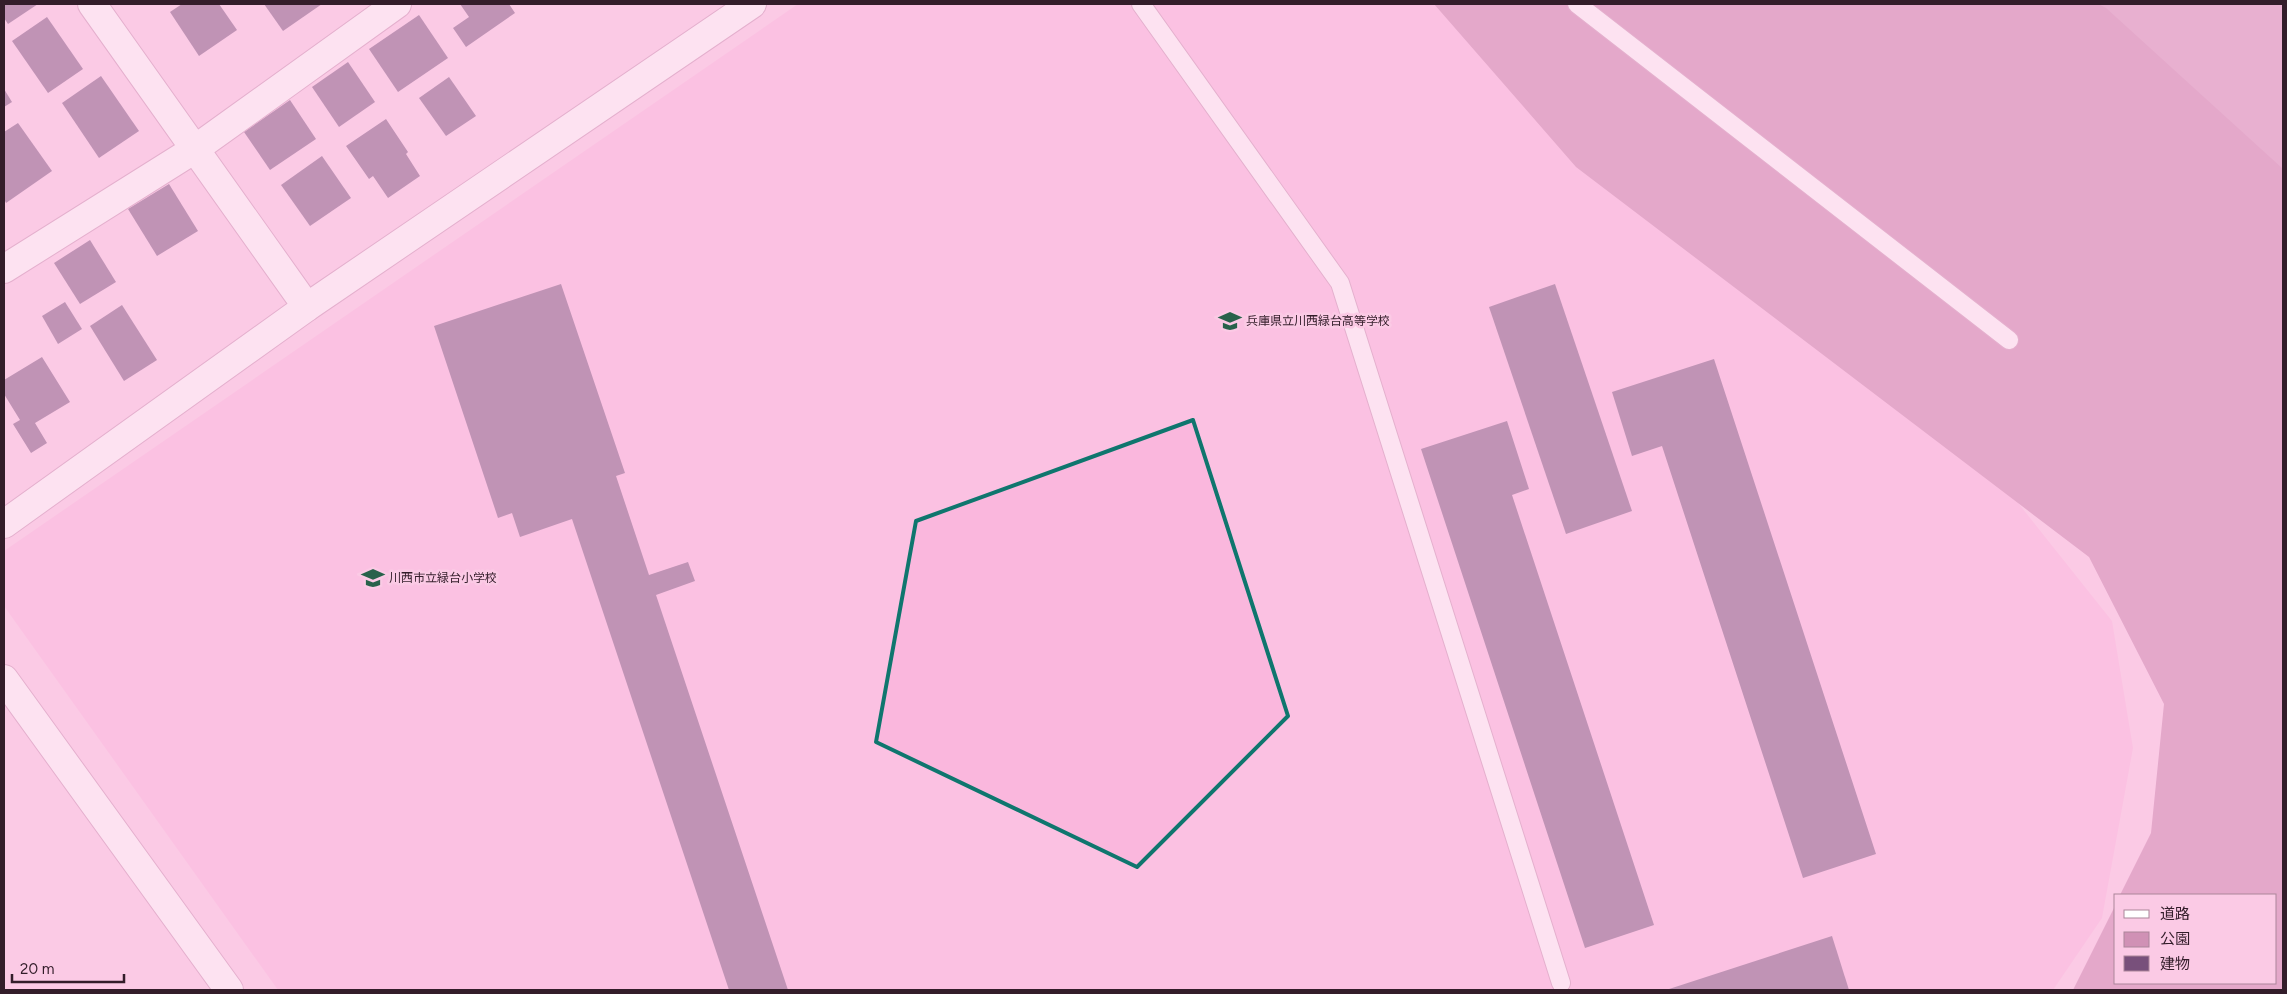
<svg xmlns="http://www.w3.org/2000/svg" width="2287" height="994" viewBox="0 0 2287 994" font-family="Figtree,'Noto Sans JP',sans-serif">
<rect width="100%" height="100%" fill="#fbcae5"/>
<polygon fill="#fab7dd" points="798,4 1451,4 2015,499 2112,621 2133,748 2102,918 2053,990 278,990 4,606 4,551"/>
<polygon fill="#d091b5" points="1977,4 2283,4 2283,225"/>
<polygon fill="#c77ea9" points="1434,4 2098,4 2106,8 2283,169 2283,990 2073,990 2116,904 2116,983 2276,983 2276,895 2120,895 2151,833 2164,704 2089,557 1576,167"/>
<g fill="#78507b">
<polygon points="4,4 38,4 8,24 4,18"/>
<polygon points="182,4 219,4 237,30 199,56 170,12"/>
<polygon points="264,4 322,4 283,31"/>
<polygon points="460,4 509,4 515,13 466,47 453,28 469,17"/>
<polygon points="419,15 448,58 398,92 369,49"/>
<polygon points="47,17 83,69 48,93 12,41"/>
<polygon points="348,62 375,102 339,127 312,87"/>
<polygon points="101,76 139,131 99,158 62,103"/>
<polygon points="449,77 476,116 446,136 419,98"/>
<polygon points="4,89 12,102 4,107"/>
<polygon points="290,100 316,139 270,170 244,132"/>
<polygon points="386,119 408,152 406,154 420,176 388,198 373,176 369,179 346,146"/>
<polygon points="18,123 52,171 6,203 4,199 4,132"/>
<polygon points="322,156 351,198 310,226 281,185"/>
<polygon points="169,184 198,231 157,256 128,209"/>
<polygon points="90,240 116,282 80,304 54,263"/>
<polygon points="561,284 625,473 616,476 649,575 688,562 695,581 656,595 788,990 729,990 572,519 520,537 512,513 498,518 434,326"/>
<polygon points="1555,284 1632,511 1566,534 1489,307"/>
<polygon points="65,302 82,329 58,344 42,316"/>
<polygon points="122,305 157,360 124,381 90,326"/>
<polygon points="42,357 70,402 35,423 47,443 31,453 13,424 20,420 4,394 4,380"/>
<polygon points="1714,359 1876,854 1803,878 1662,446 1632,456 1612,392"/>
<polygon points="1507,421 1529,489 1512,495 1654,925 1585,948 1421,449"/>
<polygon points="1832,936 1849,990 1666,990"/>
</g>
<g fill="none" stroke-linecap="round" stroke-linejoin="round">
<defs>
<g id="service">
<polyline points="1141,4 1340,283 1561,983"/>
<polyline points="1577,4 2009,340"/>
</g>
<g id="minor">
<polyline points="92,4 307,307"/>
<polyline points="4,269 195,149 397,4"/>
<polyline points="4,679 229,990"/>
</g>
<polyline id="tertiary" points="4,524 307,307 752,4"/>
</defs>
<use href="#service" stroke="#c990b1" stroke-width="20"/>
<use href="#minor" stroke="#c990b1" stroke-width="30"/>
<use href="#tertiary" stroke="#c990b1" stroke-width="30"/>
<use href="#service" stroke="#fff" stroke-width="18"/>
<use href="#minor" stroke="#fff" stroke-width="28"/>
<use href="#tertiary" stroke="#fff" stroke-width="28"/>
</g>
<path d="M0 0H2287V994H0ZM1193,420l95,296 -151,151 -261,-125 40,-221z" fill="#fbcae5" fill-opacity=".55" fill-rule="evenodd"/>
<path fill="none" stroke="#0f766e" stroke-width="4" stroke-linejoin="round" d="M1193,420l95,296 -151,151 -261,-125 40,-221z"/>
<defs>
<symbol id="school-bare" viewBox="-9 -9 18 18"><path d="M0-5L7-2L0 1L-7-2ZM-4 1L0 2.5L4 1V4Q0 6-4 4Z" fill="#28624b" stroke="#fbcae5" stroke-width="2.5" paint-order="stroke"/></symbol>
</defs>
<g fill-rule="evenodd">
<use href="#school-bare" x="1214" y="305" width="32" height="32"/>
<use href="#school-bare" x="357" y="562" width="32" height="32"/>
</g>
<g text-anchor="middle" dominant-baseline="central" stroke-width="5" stroke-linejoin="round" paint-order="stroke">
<g font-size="12" fill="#331d2a" stroke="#fbcae5" text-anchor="start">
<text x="1246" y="321">兵庫県立川西緑台高等学校</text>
<text x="389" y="578">川西市立緑台小学校</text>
</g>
</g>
<rect width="2287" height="994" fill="none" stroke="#331d2a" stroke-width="10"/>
<rect x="2114" y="894" width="162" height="90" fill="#fbcae5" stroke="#ab859a"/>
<rect x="2124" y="910" width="25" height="8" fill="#ffffff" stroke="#ab859a"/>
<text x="2160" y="919" font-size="15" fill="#331d2a">道路</text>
<rect x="2124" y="932" width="25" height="15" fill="#d091b5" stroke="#ab859a"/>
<text x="2160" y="944" font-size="15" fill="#331d2a">公園</text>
<rect x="2124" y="956" width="25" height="15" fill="#78507b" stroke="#ab859a"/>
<text x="2160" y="969" font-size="15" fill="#331d2a">建物</text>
<path d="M12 974v8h112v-8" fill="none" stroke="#331d2a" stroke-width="2.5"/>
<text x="20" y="974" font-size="15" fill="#331d2a" stroke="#fbcae5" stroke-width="4" paint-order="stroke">20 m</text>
</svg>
